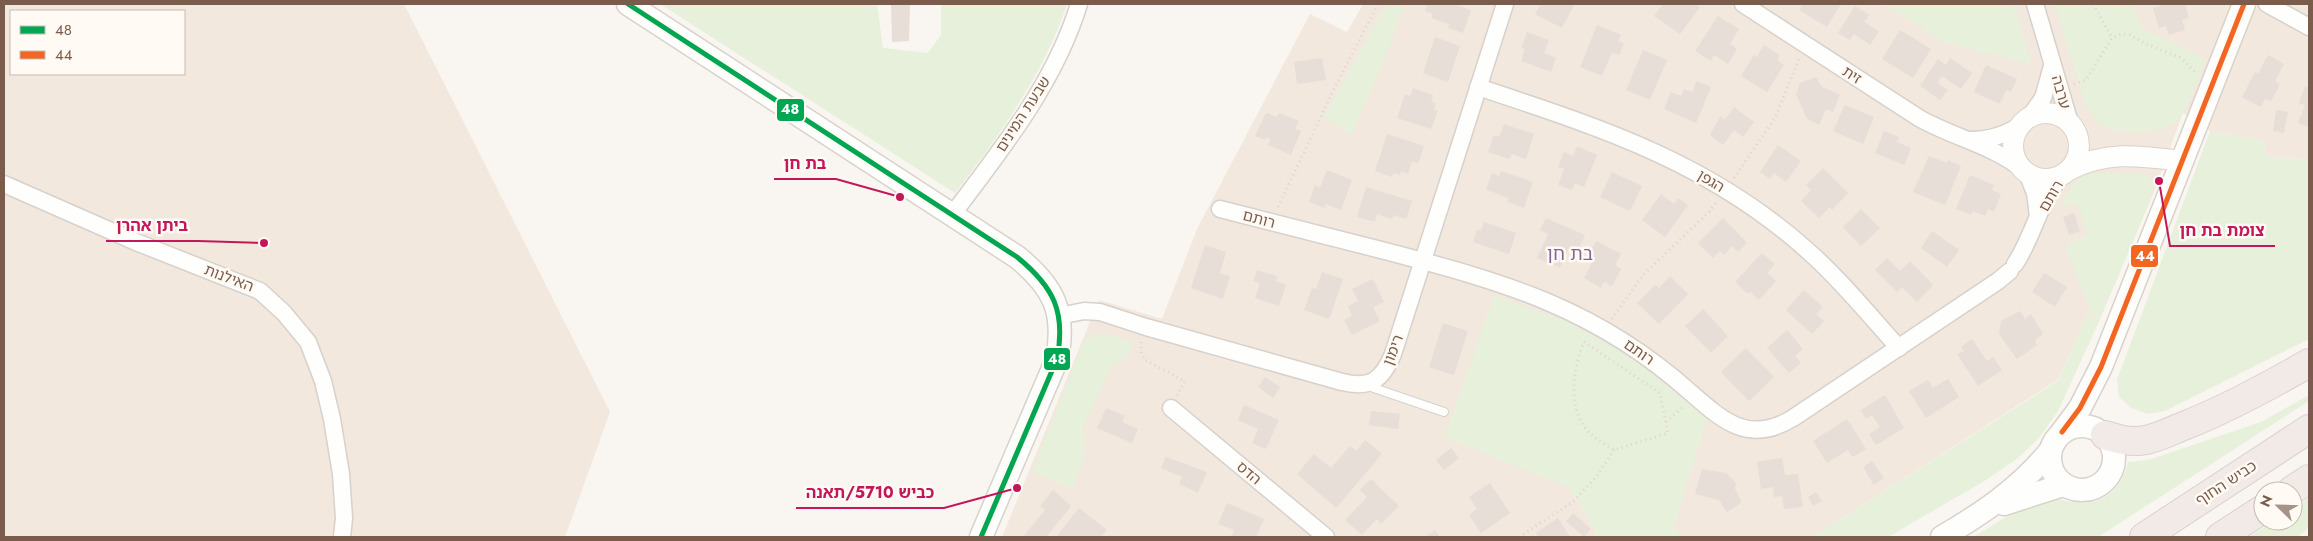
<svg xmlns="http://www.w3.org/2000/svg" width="2313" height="541" viewBox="0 0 2313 541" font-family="Jost,'Noto Sans Hebrew',sans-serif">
<rect width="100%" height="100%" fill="#f9f5f0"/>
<g fill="#f2e8de" fill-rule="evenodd">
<path d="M4,4h400l206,408 -45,125h-561zM11,11h173v63h-173z"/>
<polygon points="1363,4 2309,4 2309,160 2265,156 2266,141 2210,131 2183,113 2153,194 2097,326 2088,313 2059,379 1813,537 1688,537 1570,488 1599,537 1002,537 1099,300 1162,319 1197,229 1310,14 1347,32"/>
</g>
<g fill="#e7f0db">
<path d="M660,4h217l6,44 45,5 13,-18v-31h126c-22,68 -69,133 -112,189z"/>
<polygon points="1386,4 1405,4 1378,76 1352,134 1323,118"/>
<polygon points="1884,4 2014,4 2031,64 1945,43"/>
<path d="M2055,4h78l7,23 65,31c-6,15 -16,50 -26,61 -9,10 -19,11 -32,12 -32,3 -48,1 -63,-30z"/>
<polygon points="2210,131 2266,141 2265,156 2309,160 2309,339 2165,411 2148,414 2131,408 2119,397 2117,380"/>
<path d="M2093,173l47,1 8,3 4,7 1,10 -56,132 -39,85 -19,27 -21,20 -32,22 -98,57h-75l246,-157 29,-67 8,10 -31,-78 23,-10 -10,-32 -15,3c5,-20 9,-25 30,-33z"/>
<polygon points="1494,295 1565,321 1634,359 1707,419 1673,529 1688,537 1599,537 1570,488 1445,437"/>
<polygon points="1104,334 1131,341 1131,350 1125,357 1113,364 1083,427 1085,453 1073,489 1032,472 1085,339"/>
<path d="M2309,395v6l-211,136h-125c20,-11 51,-33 72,-38 10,-3 20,3 31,3 29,3 46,-13 52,-40l20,-2 113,-38z"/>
<polygon points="2309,498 2309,527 2298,537 2249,537 2274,521 2293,521 2293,509"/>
</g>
<g fill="#e6ded7">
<polygon points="891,4 910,4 909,41 892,42"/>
<polygon points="1428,4 1453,4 1471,10 1463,33 1448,28 1449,24 1431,18 1433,14 1425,11"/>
<polygon points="1541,4 1573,4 1574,5 1562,28 1535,14"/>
<polygon points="1663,4 1695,4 1700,7 1680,34 1654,16"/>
<polygon points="1803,4 1841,4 1827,27 1799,10"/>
<polygon points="2167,4 2185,4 2189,18 2182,20 2185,30 2169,35 2166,26 2159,28 2153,8"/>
<polygon points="1855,6 1869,15 1864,22 1879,31 1870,45 1854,34 1850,40 1838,33"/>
<polygon points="1718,16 1739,29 1730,44 1737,49 1728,64 1714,55 1711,61 1695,51"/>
<polygon points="1597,25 1621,35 1618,41 1624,43 1619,55 1612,52 1602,76 1580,67"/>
<polygon points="1900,30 1931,49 1913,78 1882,59"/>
<polygon points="1527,32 1549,40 1544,53 1556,58 1551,72 1521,61 1525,49 1521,48"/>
<polygon points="1435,37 1460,46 1448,82 1423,73"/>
<polygon points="1764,45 1780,55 1777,60 1784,65 1767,92 1741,76 1754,55 1757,57"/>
<polygon points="1643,50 1667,60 1650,100 1626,90"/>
<polygon points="2268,55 2284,64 2275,81 2280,84 2271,101 2265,99 2261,107 2242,97 2255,72 2258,74"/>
<polygon points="1322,58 1326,80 1297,84 1294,62"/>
<polygon points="1950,58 1972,73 1961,89 1942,76 1937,83 1948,90 1940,100 1920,86 1938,59 1946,65"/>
<polygon points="1986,65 2017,79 2011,92 2006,90 2000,104 1974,92"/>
<polygon points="1816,77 1822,87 1840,95 1833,112 1826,109 1819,125 1807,119 1796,94 1800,83"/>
<polygon points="1697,81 1711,87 1696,123 1664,109 1671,92 1681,96 1684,89 1692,92"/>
<polygon points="2305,86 2309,88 2309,127 2298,123 2305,105 2299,103"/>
<polygon points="1413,88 1433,95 1431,102 1436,103 1434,110 1438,111 1431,129 1397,118 1405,94 1410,96"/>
<polygon points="1845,105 1874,117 1863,144 1833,131"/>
<polygon points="1734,107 1754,122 1743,137 1734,130 1723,145 1710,135 1720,116 1725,120"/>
<polygon points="2276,110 2288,112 2284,133 2273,131"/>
<polygon points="1266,113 1277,117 1279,113 1299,121 1295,129 1301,131 1291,155 1268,145 1271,139 1266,137 1265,140 1255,136"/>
<polygon points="1504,124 1534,134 1526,159 1512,154 1509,159 1488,152 1494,135 1499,137"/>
<polygon points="1884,131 1899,137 1897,142 1911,148 1904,165 1875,153"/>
<polygon points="1387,134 1424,146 1418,164 1412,161 1408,174 1401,171 1400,175 1393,173 1392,177 1375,171"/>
<polygon points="1778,145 1801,161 1786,182 1774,173 1770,179 1760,172"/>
<polygon points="1577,146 1597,155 1584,187 1575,183 1572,190 1558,185 1564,169 1558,167 1564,152 1573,156"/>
<polygon points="1929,156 1947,163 1948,160 1961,166 1945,205 1913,192"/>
<polygon points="1823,168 1848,193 1832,210 1830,207 1819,218 1801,201 1811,190 1806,185"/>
<polygon points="1327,170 1352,180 1341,210 1326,204 1325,208 1309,202 1315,185 1320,188"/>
<polygon points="1501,171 1533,182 1524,208 1508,202 1509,198 1486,190 1492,173 1499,176"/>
<polygon points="1612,172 1642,186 1630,211 1600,197"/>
<polygon points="1970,175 1994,185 1992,190 2001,194 1994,212 1988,209 1985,216 1973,211 1971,215 1956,209"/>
<polygon points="1366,187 1412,201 1406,219 1393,215 1392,219 1377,214 1375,222 1357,217"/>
<polygon points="1661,194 1674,204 1678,198 1688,205 1665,237 1642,220"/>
<polygon points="1861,209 1880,228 1861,246 1843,227"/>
<polygon points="2074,213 2080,231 2069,235 2063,217"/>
<polygon points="1546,218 1585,235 1577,252 1569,248 1560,268 1537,258 1548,234 1540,230"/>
<polygon points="1723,218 1747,243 1738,252 1732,246 1724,255 1720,251 1713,258 1698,243"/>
<polygon points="1484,222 1516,233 1509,254 1473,242 1477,230 1481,231"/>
<polygon points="1932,231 1959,250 1947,267 1921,248"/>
<polygon points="1596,241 1621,254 1615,265 1621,269 1612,286 1604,282 1601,288 1584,278 1593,261 1587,257"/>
<polygon points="1205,245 1226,252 1220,273 1230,276 1223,299 1191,288"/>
<polygon points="1762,253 1775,264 1767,273 1776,281 1759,300 1750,291 1748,294 1735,282"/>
<polygon points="1887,258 1900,271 1910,261 1933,285 1917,302 1902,287 1897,292 1875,270"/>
<polygon points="1257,270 1277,276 1276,281 1286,285 1279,306 1255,298 1260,283 1253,281"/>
<polygon points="1322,272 1343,279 1329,319 1304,310 1312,288 1316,289"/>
<polygon points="2044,273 2067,287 2055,307 2032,292"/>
<polygon points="1670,276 1688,294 1659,324 1637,303 1655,285 1659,288"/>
<polygon points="1373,279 1384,302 1373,307 1380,321 1352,335 1344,320 1352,316 1348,306 1358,301 1352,289"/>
<polygon points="1804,290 1823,307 1816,314 1824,321 1812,334 1786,310"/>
<polygon points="1703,309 1728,336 1711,353 1685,326"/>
<polygon points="2020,311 2025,319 2031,314 2043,334 2035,340 2037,345 2017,359 1999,334 2001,321"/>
<polygon points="1443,323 1468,331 1454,375 1429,367"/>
<polygon points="1787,330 1803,349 1795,356 1801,363 1789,373 1767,348"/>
<polygon points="1972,339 1987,361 1993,357 2002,370 1978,386 1957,354 1964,351 1961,347"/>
<polygon points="1746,348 1774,377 1749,401 1721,372"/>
<polygon points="1265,377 1280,387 1273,398 1258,387"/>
<polygon points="1948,379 1959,397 1926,418 1909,391 1928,380 1933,388"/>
<polygon points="1885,395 1904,428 1876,445 1869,434 1880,427 1872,415 1866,419 1861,410"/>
<polygon points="1244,405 1279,420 1266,449 1252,443 1258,429 1238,420"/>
<polygon points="1106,408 1125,416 1122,422 1138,429 1132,443 1097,428"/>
<polygon points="1371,411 1400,414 1398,429 1369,425"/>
<polygon points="1847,419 1866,449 1853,457 1848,450 1827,463 1813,441"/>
<polygon points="1365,440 1382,454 1336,508 1297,474 1314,454 1331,468 1350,446 1356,451"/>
<polygon points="1451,448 1459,458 1444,470 1436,460"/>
<polygon points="1166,457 1207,472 1198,493 1179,484 1182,477 1161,468"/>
<polygon points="1782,458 1785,475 1798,474 1803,507 1784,509 1782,496 1774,497 1773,487 1761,489 1757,462"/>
<polygon points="1872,461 1884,478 1874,485 1863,467"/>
<polygon points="1702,469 1726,473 1736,483 1735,489 1742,502 1727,512 1719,500 1695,494"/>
<polygon points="1371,479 1399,506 1381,524 1377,519 1362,535 1345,520 1367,497 1360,490"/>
<polygon points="1490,483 1510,513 1481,533 1469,515 1477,509 1469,497"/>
<polygon points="1053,490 1071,506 1046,537 1023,537 1045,510 1040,506"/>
<polygon points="1816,492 1822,501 1813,506 1808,497"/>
<polygon points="1227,503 1264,519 1256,537 1231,537 1234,530 1218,524"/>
<polygon points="1079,508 1107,530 1101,537 1056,537"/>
<polygon points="1573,513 1591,529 1584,537 1566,521"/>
<polygon points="1558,518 1570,537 1539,537 1536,533"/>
<polygon points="1435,530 1440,537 1425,537"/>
</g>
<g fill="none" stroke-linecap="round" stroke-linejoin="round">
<defs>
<polyline id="service" points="1368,386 1444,412"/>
<g id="minor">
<path d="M1743,4l176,114c33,19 73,27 103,51"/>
<polyline points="2035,4 2070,123"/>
<polyline points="2267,4 2309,27"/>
<path d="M1478,87c123,41 231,75 330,164 33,29 61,64 91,97"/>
<polyline points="2028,119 2043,98 2052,66"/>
<path d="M1970,140c20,0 37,-5 53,-17"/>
<polyline points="2027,173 2035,193 2038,216"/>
<polyline points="4,184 136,242 260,291 284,313 308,342 323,381 332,419 341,474 344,518 342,537"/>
<path d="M1220,209c55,14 110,28 165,42 119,31 211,57 305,141 33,29 59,53 103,26l205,-137 12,-10"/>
<path d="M952,215c49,-65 103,-132 127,-211"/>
<path d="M2015,264c19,-28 25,-67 49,-90"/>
<path d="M1059,316l25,-5 16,1 46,15 196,55c29,7 40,-2 51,-28l112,-350"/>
<polyline points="1171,408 1326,537"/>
</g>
<g id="tertiary">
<circle cx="2046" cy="146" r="33"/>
<path d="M2069,170c39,-20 72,-14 113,-9"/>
</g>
<g id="secondary">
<path d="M628,4l389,253c37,30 49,55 40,102l-76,178"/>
<circle cx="2082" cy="458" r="32"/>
<polyline points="2062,432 2080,408 2101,367 2244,4"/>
<polyline points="2004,504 2063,485"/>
<path d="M1942,537c41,-24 78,-49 108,-86"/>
</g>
<g id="motorway">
<path d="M2105,435c14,5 27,8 41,5 14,-3 27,-10 40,-15 43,-17 83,-39 123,-62"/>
<polyline points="2291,491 2309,479"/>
<polyline points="2144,537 2309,429"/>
<polyline points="2220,537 2263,509"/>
</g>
</defs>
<use href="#service" stroke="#d7d1cb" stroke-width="10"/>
<use href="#minor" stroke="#d7d1cb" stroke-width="19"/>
<use href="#tertiary" stroke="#d7d1cb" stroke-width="22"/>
<use href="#secondary" stroke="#d9d2cb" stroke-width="25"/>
<use href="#motorway" stroke="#dad1cc" stroke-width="30"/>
<g stroke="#dcd5d0" stroke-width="3" stroke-dasharray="1 4" stroke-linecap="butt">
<polyline points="2093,4 2112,38"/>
<polyline points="2074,84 2086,80 2112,38 2122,34 2130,35 2146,44 2181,58 2197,74"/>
<polyline points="1734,178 1775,118 1799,59"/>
<polyline points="1278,207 1333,91 1378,4"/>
<polyline points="1612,319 1643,275 1709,212 1717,201"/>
<polyline points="1141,342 1141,353 1145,360 1185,381 1177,396"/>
<path d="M1584,342l76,51 8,40 -54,17c-9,-6 -19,-11 -26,-19 -21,-21 -15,-64 -4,-89z"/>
<polyline points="1666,422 1684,406"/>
<polyline points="1519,537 1573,502 1596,477 1614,450"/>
</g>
<use href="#service" stroke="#fefefd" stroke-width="8"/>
<use href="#minor" stroke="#fefefd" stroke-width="16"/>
<use href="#tertiary" stroke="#fefefd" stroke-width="20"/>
<use href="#secondary" stroke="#fefefd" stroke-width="22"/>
<use href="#motorway" stroke="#f2eae7" stroke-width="28"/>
<defs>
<path id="bus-1" d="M628,4l389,253c37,30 49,55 40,102l-76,178"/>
<polyline id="bus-2" points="2062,432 2080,408 2101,367 2244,4"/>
</defs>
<use href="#bus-1" stroke="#fffaf3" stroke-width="9"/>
<use href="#bus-2" stroke="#fffaf3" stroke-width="9"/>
<use href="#bus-1" stroke="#00a651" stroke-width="5"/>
<use href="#bus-2" stroke="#f26522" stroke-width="5"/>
</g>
<g text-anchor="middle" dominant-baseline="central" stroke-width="5" stroke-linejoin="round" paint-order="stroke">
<g font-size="15" fill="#7a5c4d" stroke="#fffaf3">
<text transform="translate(1852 75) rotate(33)">זית</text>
<text transform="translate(2061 92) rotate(74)">ערבה</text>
<text transform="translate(1023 114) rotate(-57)">שבעת המינים</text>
<text transform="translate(1711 181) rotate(31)">הגפן</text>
<text transform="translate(2051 196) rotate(-60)">רותם</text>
<text transform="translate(1259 219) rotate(15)">רותם</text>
<text transform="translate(229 278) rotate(21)">האילנות</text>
<text transform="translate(1393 350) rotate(-69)">רימון</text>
<text transform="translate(1639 352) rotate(35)">רותם</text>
<text transform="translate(1249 473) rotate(40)">הדס</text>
<text transform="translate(2226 483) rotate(-33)">כביש החוף</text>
</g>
<g font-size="18" fill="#846695" stroke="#fffaf3">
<text x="1570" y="254">בת חן</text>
</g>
</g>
<path fill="none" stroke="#c2185b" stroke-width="2" d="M900 197L836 179H774M264 243L198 241H106M2159 181L2170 246H2275M1017 488L944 508H796"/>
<g fill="#c2185b" stroke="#fffaf3" stroke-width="2">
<circle cx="900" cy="197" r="5"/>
<circle cx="264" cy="243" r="5"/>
<circle cx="2159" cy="181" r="5"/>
<circle cx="1017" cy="488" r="5"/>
</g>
<g font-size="16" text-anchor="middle" font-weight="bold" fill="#c2185b" stroke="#fffaf3" stroke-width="5" stroke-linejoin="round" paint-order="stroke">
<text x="805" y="169">בת חן</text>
<text x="152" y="231">ביתן אהרן</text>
<text x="2222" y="236">צומת בת חן</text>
<text x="870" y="498">כביש 5710/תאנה</text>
</g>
<g stroke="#fffaf3" stroke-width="2">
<rect x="776" y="98" width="29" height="24" rx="5" fill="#00a651"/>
<rect x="2130" y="244" width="29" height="24" rx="5" fill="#f26522"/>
<rect x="1043" y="347" width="28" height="24" rx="5" fill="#00a651"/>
</g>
<g font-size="14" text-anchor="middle" font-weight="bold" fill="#fff">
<text x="790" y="114">48</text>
<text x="2145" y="261">44</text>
<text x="1057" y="364">48</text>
</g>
<rect width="2313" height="541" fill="none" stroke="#7a5c4d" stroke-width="10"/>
<rect x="10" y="10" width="175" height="65" fill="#fffaf3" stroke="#cabbb1"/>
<rect x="20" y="26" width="25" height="8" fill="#00a651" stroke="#cabbb1"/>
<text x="55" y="35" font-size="15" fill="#7a5c4d">48</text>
<rect x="20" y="51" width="25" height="8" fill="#f26522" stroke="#cabbb1"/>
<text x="55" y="60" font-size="15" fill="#7a5c4d">44</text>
<g transform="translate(2278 506) rotate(293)"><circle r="24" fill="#fffaf3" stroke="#cabbb1"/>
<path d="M0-4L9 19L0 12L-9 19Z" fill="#a69286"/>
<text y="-8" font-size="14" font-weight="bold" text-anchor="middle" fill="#7a5c4d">N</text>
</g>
</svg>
